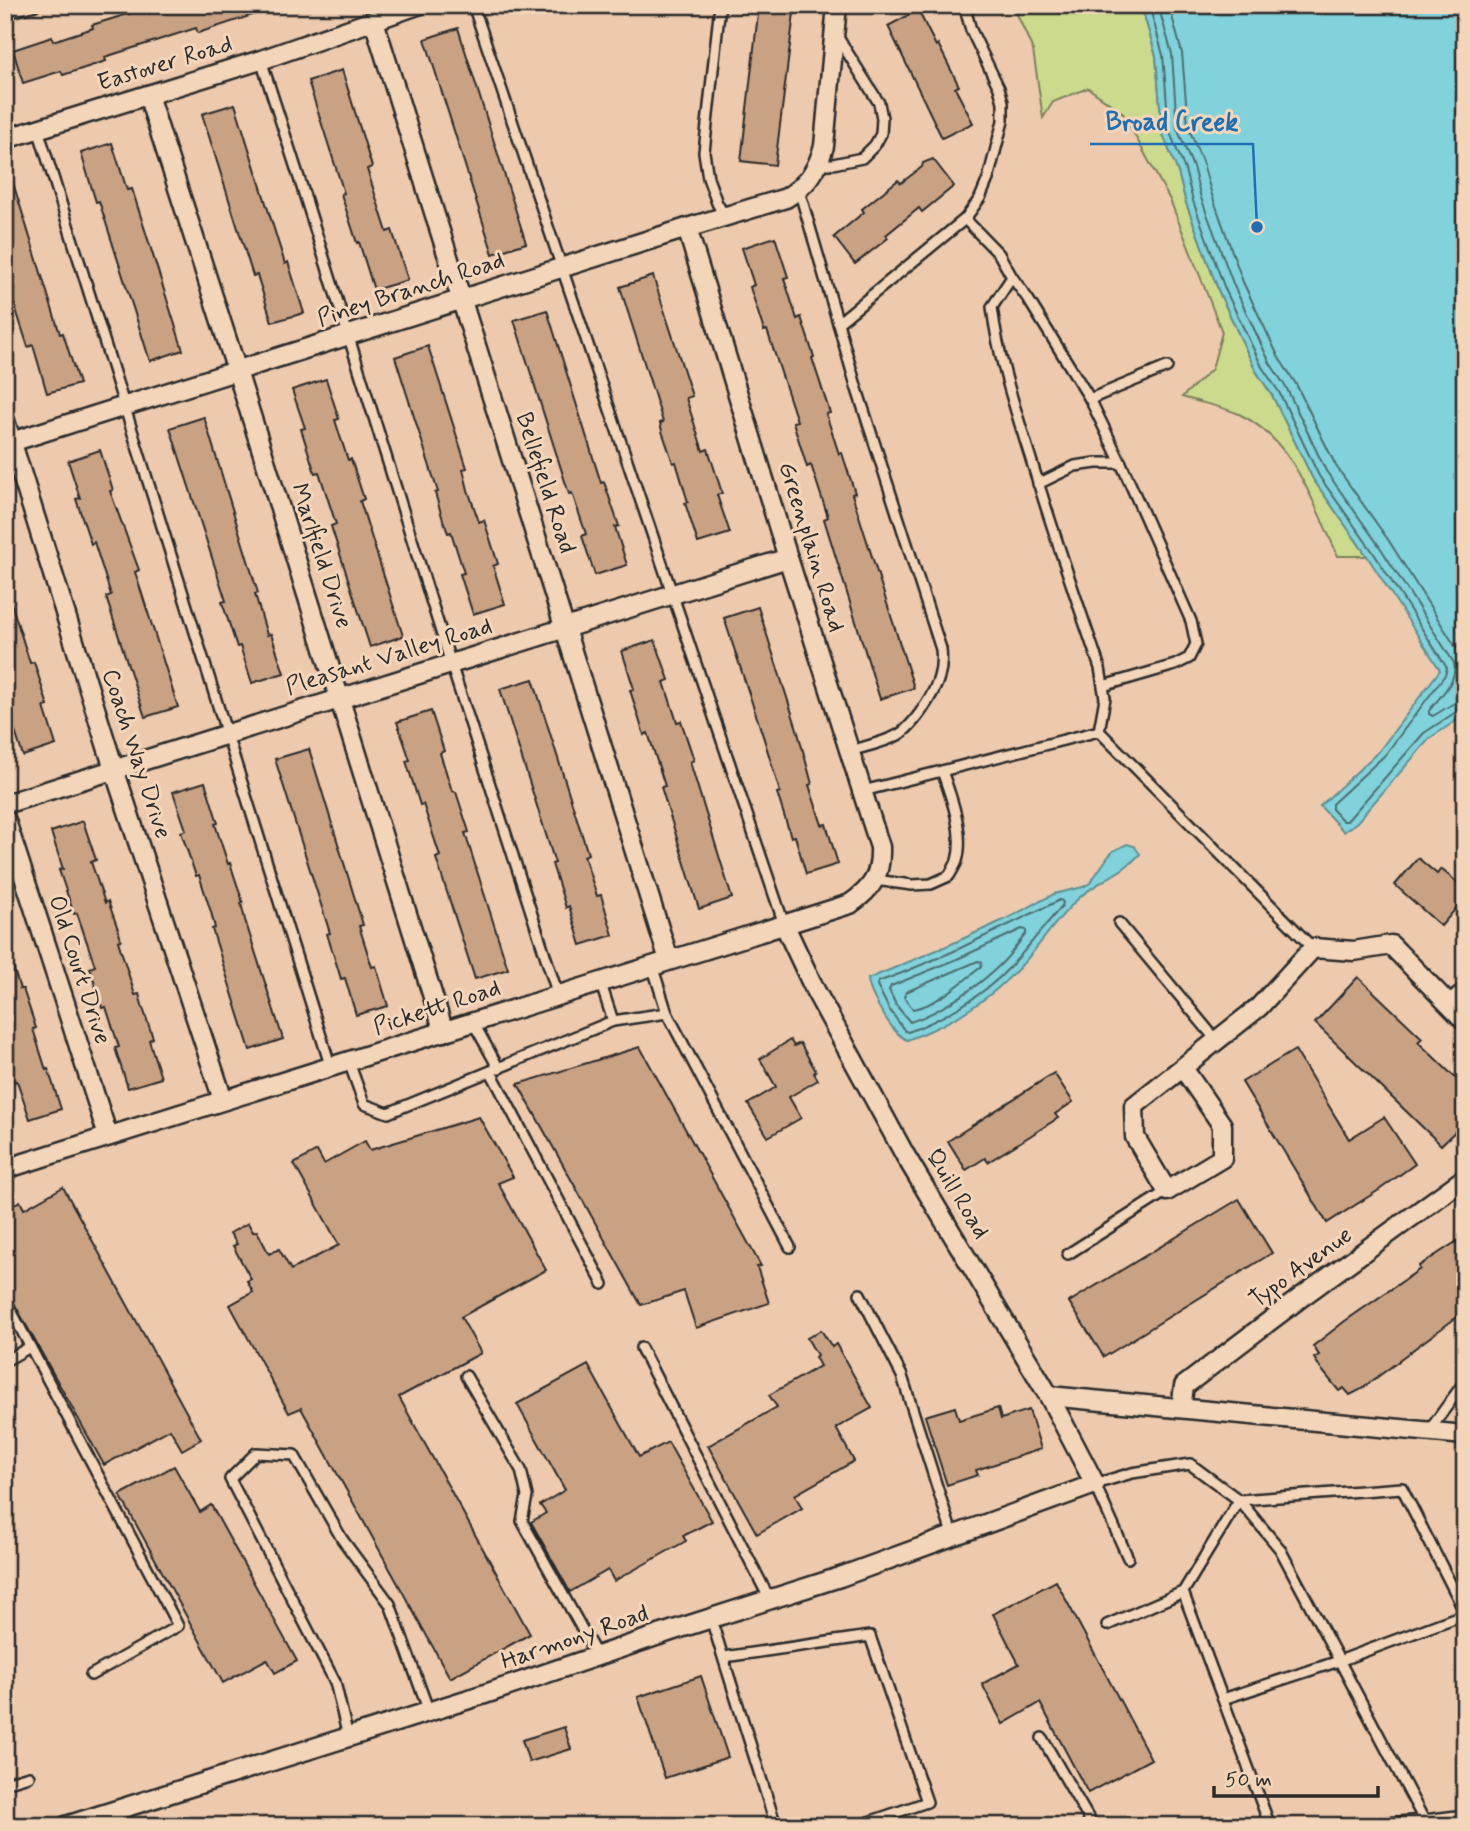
<svg xmlns="http://www.w3.org/2000/svg" width="1470" height="1831" viewBox="0 0 1470 1831" font-family="Mynerve,sans-serif">
<rect width="100%" height="100%" fill="#edcaad"/>
<filter id="ink" filterUnits="userSpaceOnUse"><feTurbulence type="fractalNoise" baseFrequency=".0143" numOctaves="2"/><feDisplacementMap in="SourceGraphic" scale="14" xChannelSelector="R" yChannelSelector="G"/><feConvolveMatrix kernelMatrix="1 2 1 2 8 2 1 2 1" color-interpolation-filters="sRGB"/></filter>
<g filter="url(#ink)">
<path fill="#ccda8d" stroke="#7c825c" stroke-width="2" d="M1013,5h128l15,51 6,76 16,40 8,31 33,89 37,79 16,24 41,84 54,77h-29c-24,-51 -44,-116 -99,-142 -18,-8 -38,-11 -57,-17l30,-28 10,-37 -52,-132 -48,-88 -34,-24 -35,14 -10,16 -10,-68z"/>
<g fill="#81d2da" stroke="#5f8f94" stroke-width="2">
<polygon points="1141,5 1465,5 1465,715 1430,738 1357,822 1344,832 1320,806 1379,751 1440,670 1367,556 1313,479 1272,395 1256,371 1219,292 1186,203 1178,172 1162,132 1156,56"/>
<path d="M1127,844l7,2 6,8c-17,19 -42,27 -61,44 -25,22 -42,54 -67,77 -29,29 -66,51 -105,65 -14,-5 -38,-46 -39,-61l81,-34 57,-26 48,-25 29,-7 7,-4 18,-26 5,-6z"/>
</g>
<g fill="none" stroke-linecap="round" stroke-linejoin="round">
<g stroke="#4d6e71" stroke-width="2">
<polyline points="1149,5 1163,55 1169,130 1185,170 1193,201 1225,289 1262,367 1279,392 1319,476 1373,552 1447,668 1445,675 1385,755 1332,804 1332,809 1343,821 1347,821 1424,733 1459,710 1465,709"/>
<path d="M1158,5l14,49 5,74 16,39 8,31 33,88 36,77 17,26 39,82 54,76 74,116c4,18 -15,34 -25,48v3l4,2 23,-14 9,-2"/>
<polyline points="1169,5 1182,53 1188,126 1203,164 1212,195 1243,282 1279,358 1296,384 1336,466 1389,541 1465,662"/>
<path d="M1060,900l3,2 -1,4c-18,20 -34,42 -53,62 -26,28 -66,51 -101,64l-3,-1 -16,-22 -12,-24 1,-3 24,-9 50,-21z"/>
<path d="M1022,929l4,1v4c-8,9 -15,20 -24,29 -23,23 -61,49 -92,59l-14,-17 -7,-15 2,-4 64,-26z"/>
<path d="M978,961l4,1 -1,5c-19,15 -44,38 -68,42l-9,-12 2,-5z"/>
</g>
</g>
<g fill="#c9a284" stroke="#2b2b2b" stroke-width="2">
<polygon points="157,5 270,5 271,9 198,33 196,28 105,57 106,61 63,75 61,71 23,83 13,50 52,37 53,41 93,28 92,25"/>
<polygon points="759,5 795,5 775,165 741,161"/>
<polygon points="918,10 936,46 938,44 959,86 955,88 973,123 942,138 888,26"/>
<polygon points="458,28 526,243 493,254 425,39"/>
<polygon points="342,70 372,167 367,169 387,232 392,230 408,280 374,290 359,242 357,243 341,194 344,193 308,81"/>
<polygon points="235,104 285,264 288,262 304,313 272,322 257,275 253,276 202,114"/>
<polygon points="112,143 127,190 132,189 183,350 150,361 99,201 96,202 81,153"/>
<polygon points="933,159 954,186 922,212 919,208 886,235 888,238 855,264 834,237 864,212 862,209 898,180 901,183 922,167 923,163"/>
<polygon points="9,170 60,334 63,333 79,384 47,393 33,345 28,347 5,275 5,171"/>
<polygon points="775,237 788,277 784,278 797,319 801,317 814,357 812,358 830,413 826,414 839,454 842,453 855,493 852,494 914,688 880,699 824,519 828,517 811,465 807,467 793,422 797,421 767,330 764,331 750,287 754,285 742,248"/>
<polygon points="653,276 692,396 686,398 703,451 708,449 722,493 717,495 730,533 698,543 685,503 688,502 676,462 673,463 662,431 660,423 663,422 620,287"/>
<polygon points="547,310 601,483 604,482 619,526 615,527 627,565 595,575 582,536 586,534 572,493 569,494 514,320"/>
<polygon points="428,346 467,468 463,469 468,490 479,522 484,520 498,564 493,566 505,604 473,614 460,574 464,573 451,532 448,533 443,520 435,493 438,492 395,357"/>
<polygon points="326,379 339,419 335,420 341,439 348,460 351,459 364,499 360,501 403,636 370,647 331,526 336,524 319,472 315,473 301,429 305,428 292,390"/>
<polygon points="204,417 258,593 255,594 267,635 271,634 284,673 252,683 240,646 237,647 222,602 226,601 170,428"/>
<polygon points="100,450 113,490 110,491 139,570 135,572 178,707 145,717 106,597 111,595 94,542 91,544 76,499 80,498 68,461"/>
<polygon points="9,596 30,663 34,662 48,706 44,707 56,745 23,756 10,716 14,715 5,687 5,597"/>
<polygon points="758,607 797,729 812,784 809,785 822,825 826,824 838,864 806,874 795,836 791,837 777,793 780,792 764,739 724,618"/>
<polygon points="655,640 669,680 664,682 677,722 681,721 694,760 690,762 732,898 699,909 661,787 665,786 648,733 644,735 630,690 634,689 622,651"/>
<polygon points="533,679 588,854 584,856 597,896 601,895 613,935 581,945 569,906 566,908 561,892 552,864 555,863 500,689"/>
<polygon points="431,711 444,751 440,753 452,791 456,792 469,832 465,833 508,969 475,979 436,858 440,856 423,804 420,805 406,761 410,760 397,722"/>
<polygon points="309,749 363,925 359,926 372,967 376,966 388,1006 356,1015 345,978 341,979 338,969 327,934 330,933 275,759"/>
<polygon points="205,782 218,823 215,824 228,864 230,863 243,903 241,903 245,920 283,1039 250,1050 212,929 215,928 211,912 199,875 196,876 181,832 186,830 173,792"/>
<polygon points="83,821 96,860 91,862 105,903 108,901 119,932 121,940 118,941 135,995 139,994 142,1005 153,1038 149,1040 161,1078 128,1088 115,1048 119,1047 106,1007 102,1008 90,968 95,966 77,913 74,914 59,870 63,869 51,832"/>
<polygon points="1418,858 1437,874 1441,869 1465,889 1465,898 1441,926 1395,885"/>
<polygon points="9,954 20,989 23,989 36,1028 33,1029 46,1070 48,1069 61,1109 30,1119 17,1081 13,1082 5,1057 5,955"/>
<polygon points="1358,977 1422,1038 1418,1042 1465,1087 1465,1122 1441,1145 1315,1023"/>
<polygon points="790,1040 794,1046 800,1043 816,1071 814,1073 818,1080 789,1097 801,1118 768,1137 748,1104 776,1087 760,1059"/>
<polygon points="640,1047 761,1266 757,1267 769,1303 696,1328 684,1291 641,1305 518,1084"/>
<polygon points="1295,1050 1349,1139 1384,1117 1415,1164 1379,1190 1327,1223 1242,1082"/>
<polygon points="1054,1073 1073,1102 1055,1114 1058,1118 1030,1136 988,1162 985,1158 966,1170 948,1141"/>
<polygon points="479,1117 513,1177 498,1183 546,1270 461,1317 481,1353 399,1397 530,1634 450,1678 301,1408 289,1413 230,1305 253,1292 247,1281 251,1279 233,1246 237,1244 230,1233 248,1223 253,1232 257,1231 269,1254 279,1249 291,1270 339,1245 294,1164 317,1151 324,1164 365,1141 370,1150"/>
<polygon points="63,1187 201,1439 182,1450 170,1429 104,1465 5,1287 5,1209 20,1201 24,1209"/>
<polygon points="1239,1199 1272,1253 1104,1357 1069,1302"/>
<polygon points="1465,1236 1465,1311 1399,1360 1399,1361 1360,1390 1350,1395 1344,1388 1339,1391 1321,1369 1314,1358 1319,1355 1313,1346 1345,1321 1420,1269 1419,1266"/>
<polygon points="821,1330 832,1347 836,1344 872,1408 836,1428 854,1461 795,1495 802,1508 757,1534 708,1446 777,1407 769,1395 820,1366 815,1357 817,1355 807,1338"/>
<polygon points="588,1365 639,1457 668,1442 712,1521 683,1536 686,1541 614,1581 608,1570 570,1592 531,1522 546,1513 540,1505 565,1490 517,1404"/>
<polygon points="955,1407 959,1420 998,1408 1001,1419 1029,1410 1041,1449 976,1470 978,1475 947,1485 925,1416"/>
<polygon points="174,1466 200,1512 211,1505 297,1661 275,1673 267,1659 223,1683 120,1495"/>
<polygon points="1056,1581 1151,1759 1088,1793 1040,1703 1003,1724 982,1684 1019,1664 993,1614"/>
<polygon points="701,1676 728,1757 665,1778 638,1697"/>
<polygon points="564,1727 571,1749 529,1762 522,1740"/>
</g>
<g fill="none" stroke-linecap="round" stroke-linejoin="round">
<defs>
<g id="lane">
<polyline points="473,5 784,924"/>
<polyline points="720,5 704,152 708,178 717,203 725,217"/>
<polyline points="5,14 35,5"/>
<polyline points="261,60 301,184 451,664 558,995"/>
<polyline points="38,129 331,1068"/>
<polyline points="819,164 833,164 862,158 875,145 881,134 882,118 879,103 837,36"/>
<polyline points="799,190 838,323"/>
<path d="M965,219l34,35 13,23 -20,30c6,50 22,98 37,146 22,72 46,143 71,215l5,30 -6,33"/>
<polyline points="1012,277 1028,299 1090,399 1121,463 1191,621 1196,644 1189,658 1175,665 1103,686"/>
<polyline points="1090,399 1167,367"/>
<polyline points="1038,484 1075,466 1096,463 1121,463"/>
<path d="M850,751c16,-5 33,-8 48,-16 15,-8 37,-42 41,-58 3,-10 3,-18 2,-28l-85,-263 -18,-63 127,-104 15,-21 8,-19 15,-58v-19l-4,-14 -28,-58 -7,-25"/>
<polyline points="863,791 1099,731 1313,948"/>
<path d="M875,880l37,5 19,-1 18,-8c3,-5 6,-10 8,-15 8,-27 -6,-65 -15,-90"/>
<polyline points="1119,923 1217,1041"/>
<polyline points="652,965 667,1013 790,1247"/>
<polyline points="600,981 613,1021"/>
<polyline points="1447,1003 1465,986"/>
<polyline points="473,1022 499,1069"/>
<polyline points="349,1062 364,1104 388,1113 613,1021 667,1013"/>
<polyline points="491,1072 603,1284"/>
<polyline points="1068,1254 1167,1191"/>
<polyline points="860,1294 902,1376 953,1537"/>
<polyline points="5,1299 178,1626 91,1675"/>
<polyline points="641,1348 770,1600"/>
<polyline points="5,1361 30,1347"/>
<polyline points="466,1376 521,1470 527,1496 522,1521 597,1656"/>
<polyline points="1429,1431 1465,1381"/>
<polyline points="1128,1558 1095,1484 1132,1473 1190,1464 1239,1500 1280,1549 1424,1820 1347,1826"/>
<polyline points="1183,1592 1270,1826"/>
<polyline points="711,1619 776,1826"/>
<polyline points="1107,1625 1183,1592 1239,1500 1402,1488 1465,1612"/>
<polyline points="724,1657 870,1636 927,1802 857,1826"/>
<polyline points="1223,1699 1339,1661 1465,1614"/>
<polyline points="348,1737 335,1682 230,1479 256,1453 294,1455 342,1539 390,1604 429,1712"/>
<polyline points="1042,1738 1093,1826"/>
<polyline points="5,1783 29,1776"/>
<polyline points="1424,1820 1465,1815"/>
</g>
<g id="street">
<polyline points="374,21 669,960"/>
<polyline points="148,95 237,371 444,1032"/>
<polyline points="5,139 261,60 418,5"/>
<polyline points="5,421 114,769 223,1100"/>
<path d="M5,444l682,-216 99,-30c22,-14 31,-27 38,-52l13,-141"/>
<polyline points="5,804 788,558"/>
<polyline points="5,818 108,1136"/>
<polyline points="1183,1068 1222,1125 1222,1158 1167,1191 1135,1137 1134,1106 1259,1007 1313,948 1354,951 1391,945 1465,1021"/>
<path d="M5,1169l845,-265c23,-16 31,-29 30,-57l-92,-289 -101,-330"/>
<polyline points="1049,1396 1465,1435"/>
<polyline points="1181,1408 1184,1386 1300,1298 1465,1178"/>
<polyline points="66,1826 485,1694 671,1631 840,1577 1095,1484 1049,1396 905,1155 815,990 784,924"/>
</g>
</defs>
<use href="#lane" stroke="#2b2b2b" stroke-width="14"/>
<use href="#street" stroke="#2b2b2b" stroke-width="23"/>
<use href="#lane" stroke="#f3d5b9" stroke-width="9"/>
<use href="#street" stroke="#f3d5b9" stroke-width="18"/>
</g>
</g>
<g text-anchor="middle" dominant-baseline="central" stroke-width="6" stroke-linejoin="round" paint-order="stroke">
<g font-size="24" fill="#2b2b2b" stroke="#f3d5b9">
<text transform="translate(165 64) rotate(-17)">Eastover Road</text>
<text transform="translate(411 290) rotate(-18)">Piney Branch Road</text>
<text transform="translate(545 483) rotate(72)">Bellefield Road</text>
<text transform="translate(811 547) rotate(73)">Greenplain Road</text>
<text transform="translate(321 556) rotate(72)">Marlfield Drive</text>
<text transform="translate(389 657) rotate(-17)">Pleasant Valley Road</text>
<text transform="translate(136 754) rotate(72)">Coach Way Drive</text>
<text transform="translate(79 970) rotate(72)">Old Court Drive</text>
<text transform="translate(437 1008) rotate(-18)">Pickett Road</text>
<text transform="translate(957 1194) rotate(59)">Quill Road</text>
<text transform="translate(1301 1268) rotate(-36)">Typo Avenue</text>
<text transform="translate(575 1638) rotate(-19)">Harmony Road</text>
</g>
</g>
<path fill="none" stroke="#1f6fb2" stroke-width="2.5" d="M1257 227L1253 144H1090"/>
<circle fill="#1f6fb2" stroke="#f3d5b9" stroke-width="2.5" cx="1257" cy="227" r="7"/>
<g font-size="26" text-anchor="middle" font-weight="bold" fill="#1f6fb2" stroke="#f3d5b9" stroke-width="6" stroke-linejoin="round" paint-order="stroke">
<text x="1172" y="130">Broad Creek</text>
</g>
<rect width="1470" height="1831" fill="none" stroke="#f3d5b9" stroke-width="28"/>
<rect x="14" y="14" width="1442" height="1803" fill="none" stroke="#2b2b2b" stroke-width="2.5" filter="url(#ink)"/>
<path d="M1214 1786v10h164v-10" fill="none" stroke="#2b2b2b" stroke-width="3.5"/>
<text x="1225" y="1786" font-size="21" fill="#2b2b2b" stroke="#f3d5b9" stroke-width="5" paint-order="stroke">50 m</text>
</svg>
